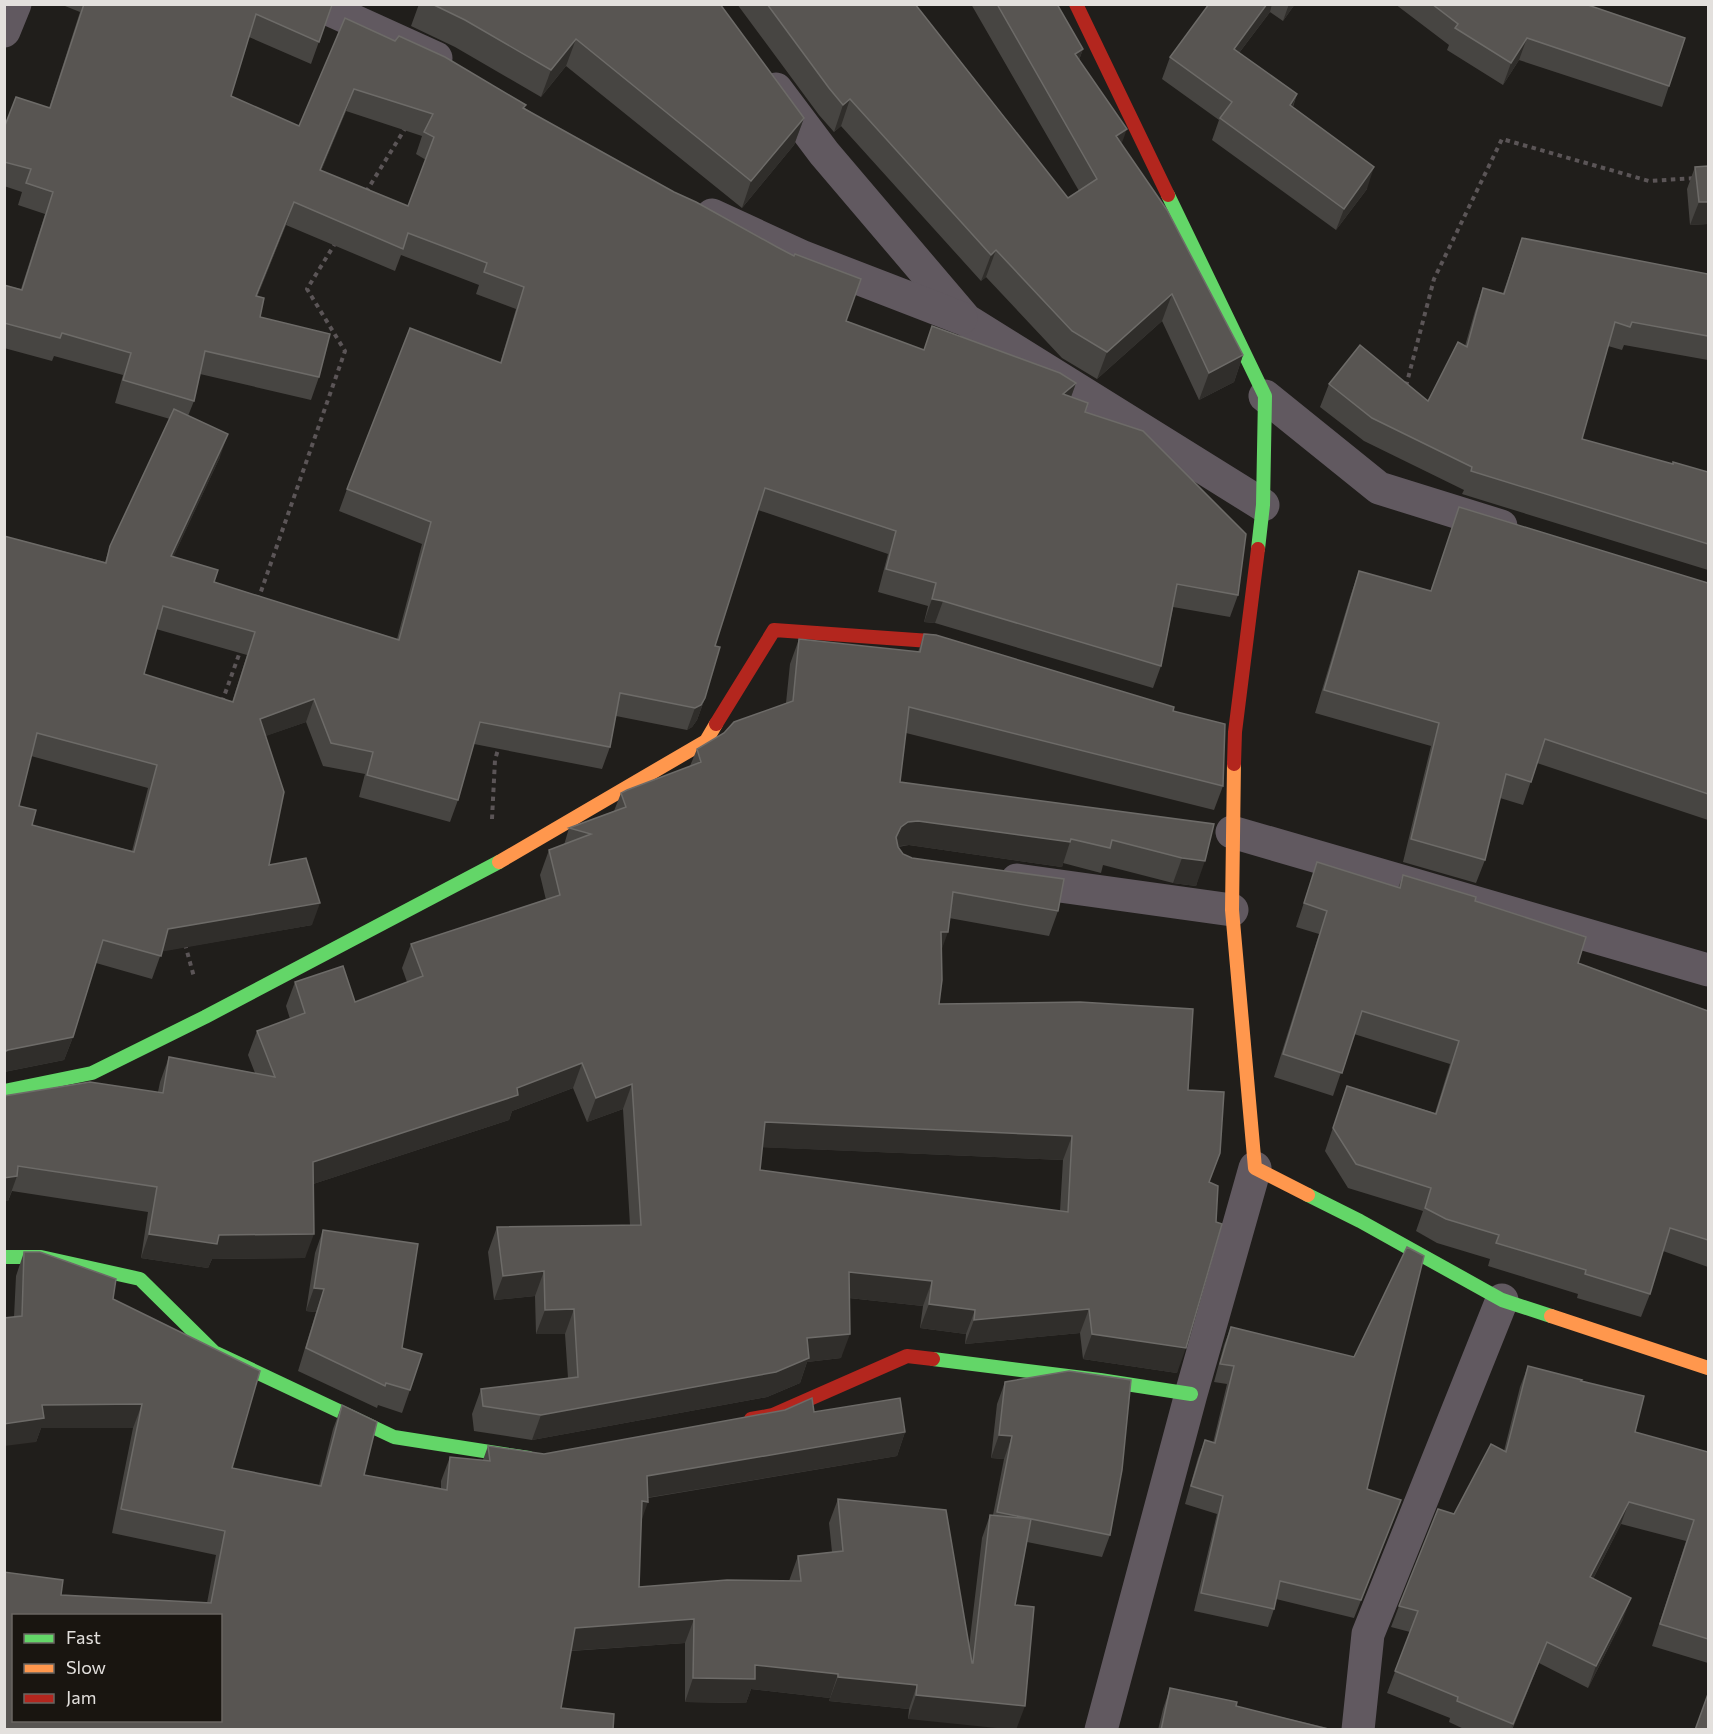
<svg xmlns="http://www.w3.org/2000/svg" width="1713" height="1734" viewBox="0 0 1713 1734" font-family="Commissioner,sans-serif">
<rect width="100%" height="100%" fill="#201e1b"/>
<g fill="none" stroke-linecap="round" stroke-linejoin="round">
<g stroke="#5b5557" stroke-width="4" stroke-dasharray="4.5 4.5" stroke-linecap="butt">
<polyline points="366,192 406,127"/>
<polyline points="1406,386 1434,279 1502,139 1649,181 1696,178"/>
<polyline points="258,600 345,351 307,289 336,242"/>
<polyline points="222,702 241,649"/>
<polyline points="492,819 495,760 499,746"/>
<polyline points="185,944 194,977"/>
</g>
<g stroke="#615960" stroke-width="33">
<polyline points="317,4 436,58"/>
<polyline points="4,31 15,4"/>
<polyline points="776,89 824,153 966,320 1263,505"/>
<polyline points="712,215 803,257 961,318"/>
<polyline points="1265,396 1379,488 1501,526"/>
<polyline points="1232,832 1708,970"/>
<polyline points="1017,880 1232,910"/>
<polyline points="1101,1730 1191,1394 1255,1168"/>
<polyline points="1358,1730 1368,1634 1502,1300"/>
</g>
<g stroke="#63d668" stroke-width="14">
<polyline points="1168,195 1265,396 1263,505 1258,549"/>
<polyline points="4,1091 92,1073 205,1017 499,862"/>
<polyline points="1308,1195 1360,1221 1502,1300 1551,1316"/>
<polyline points="4,1257 41,1257 140,1279 214,1352 394,1437 529,1458"/>
<polyline points="933,1359 1100,1380 1191,1394"/>
</g>
<g stroke="#ff974d" stroke-width="14">
<polyline points="1234,764 1232,910 1255,1168 1308,1195"/>
<polyline points="499,862 706,741 716,724"/>
<polyline points="1551,1316 1708,1368"/>
</g>
<g stroke="#b3261e" stroke-width="14">
<polyline points="1076,4 1168,195"/>
<polyline points="716,724 774,630 930,641 966,651"/>
<polyline points="1234,764 1235,732 1258,549"/>
<polyline points="751,1419 773,1415 907,1356 933,1359"/>
</g>
</g>
<g fill="#474542" fill-rule="evenodd">
<path d="M60,4h270l2,1 -21,59 -62,-27 -18,59 68,30 46,-108 180,90 321,213 77,29 153,33 -5,14 167,198 -8,22 -57,-10 -12,59 -8,22 -218,-65 -11,-1 4,-16 -50,-14 10,-38 -130,-44 -43,136 -10,52 -8,22 -5,7 -5,3 -71,-14 -6,31 -8,22 -128,-25 -16,56 -8,22 -91,-25 6,-23 -42,-8 -17,-44 -41,14 4,129 43,60 -150,26 -10,28 -56,-16 -23,74 -9,23 -60,12v-536l101,26 5,-16 60,-127 -55,-16 8,-28 -69,-19 -2,5 -48,-13v-63l17,4 24,-75 -27,-9 4,-13 -18,-6v-58l45,-20 31,-96zM346,111l76,25 -6,18 10,6 -18,46 -87,-35zM286,225l109,46 6,-16 78,30 -3,9 40,15 -16,54 -153,126 -8,22 83,33 -25,95 -183,-57 -41,-25 47,-100 -32,-41 6,-15 6,-27 111,26 8,-23 -59,-60 -3,-20zM156,629l91,26 -15,47 -88,-28zM31,756l117,32 -16,63 -100,-26 -13,-19z"/>
<polygon points="419,4 720,4 804,118 794,145 742,208 566,66 541,97 455,47 411,26"/>
<polygon points="737,4 915,4 1068,198 1079,191 971,4 1057,4 1083,49 1079,60 1121,144 1243,355 1234,382 1199,400 1162,321 1097,379 1062,358 986,277 981,281 841,126 834,132 819,115"/>
<polygon points="1203,4 1295,4 1283,21 1270,12 1239,53 1297,94 1293,107 1367,189 1336,230 1212,140 1219,120 1162,79 1170,57 1207,7"/>
<polygon points="1395,4 1585,4 1669,86 1662,107 1519,60 1503,85 1447,50 1449,45"/>
<polygon points="1708,166 1708,224 1690,225 1687,189 1695,167"/>
<polygon points="1522,238 1708,274 1708,360 1624,345 1622,350 1608,346 1582,439 1673,464 1708,472 1708,570 1462,494 1464,490 1364,441 1320,407 1329,384 1428,401 1465,346 1475,311 1483,288 1503,293"/>
<polygon points="1459,507 1708,583 1708,820 1537,763 1523,805 1500,798 1485,860 1476,883 1403,862 1431,746 1315,713 1351,594 1359,571 1431,591"/>
<path d="M924,634l249,77 50,75 -9,24 -308,-77 -6,49 314,42 -18,62 -23,-3 -70,-18 -2,8 -38,-10 -1,4 -153,-22 -11,2 5,7 9,4 146,53 -9,25 -100,-18 -8,31 -2,55 249,86 21,92 -32,191 -94,-14 -3,-26 -115,11 1,-10 -46,-6 3,-22 -74,-8 -8,60 -34,4 -7,21 -33,14 -235,43 -58,-9 -2,-17 9,-25 87,-11 -3,-44h-29l-1,-38 -41,4 -6,-48 9,-25 133,-2 -7,-116 -36,13 -14,-34 -61,23 -3,9 -196,64 -8,74 -93,1 -4,9 -67,-10 7,-46 -136,-21 -4,10 -4,-105 154,-4 2,-10 9,-25 86,16 -7,-18 9,-24 33,-12 -4,-13 9,-24 60,20 52,-20 -5,-14 9,-24 135,-44 -6,-25 9,-25 15,-5 5,-17 45,-17 7,-18 69,-27 7,-17 89,-46 4,-39 9,-25 119,13zM762,1147l301,13 -3,51 -300,-41z"/>
<polygon points="1317,862 1398,888 1403,875 1475,901 1578,963 1708,1011 1708,1267 1663,1251 1650,1294 1641,1317 1577,1298 1578,1294 1488,1266 1490,1259 1437,1243 1416,1231 1423,1211 1348,1188 1325,1151 1347,1086 1435,1113 1450,1064 1354,1034 1333,1096 1274,1077 1319,934 1296,927"/>
<polygon points="323,1230 410,1390 402,1413 378,1405 377,1408 298,1371 316,1312 306,1311 315,1253"/>
<polygon points="24,1252 113,1299 232,1468 319,1485 333,1429 342,1405 364,1475 441,1488 441,1481 450,1457 483,1460 488,1446 544,1454 814,1412 905,1432 897,1456 648,1498 641,1521 639,1587 789,1581 798,1556 832,1552 829,1523 838,1499 969,1647 982,1538 990,1515 993,1515 1004,1459 991,1458 997,1404 1005,1382 1110,1535 1102,1557 1027,1542 1015,1605 1025,1706 908,1719 909,1709 829,1701 830,1698 751,1689 746,1703 685,1702 685,1643 571,1651 561,1708 613,1730 61,1595 207,1603 216,1555 112,1533 133,1428 41,1428 36,1442 14,1317 16,1276"/>
<polygon points="1231,1327 1367,1489 1394,1518 1354,1618 1276,1599 1274,1609 1268,1627 1194,1611 1217,1514 1185,1504 1198,1458 1205,1440 1213,1443 1227,1384 1214,1382 1224,1345"/>
<polygon points="1528,1366 1581,1381 1635,1432 1708,1452 1708,1663 1652,1646 1686,1541 1621,1524 1593,1579 1623,1619 1588,1688 1539,1663 1512,1730 1466,1730 1449,1722 1450,1718 1387,1693 1410,1632 1391,1627 1399,1606 1454,1514 1504,1451 1520,1387"/>
<polygon points="1170,1688 1236,1706 1332,1729 1158,1730 1163,1709"/>
</g>
<g fill="#302e2b">
<polygon points="1267,4 1272,4 1270,12 1226,70 1234,49"/>
<polygon points="1289,4 1295,4 1283,21"/>
<polygon points="1527,38 1519,60 1503,85 1511,63"/>
<polygon points="576,39 566,66 541,97 551,70"/>
<polygon points="1083,49 1073,76 1075,54"/>
<polygon points="354,89 346,111 312,193 320,170"/>
<polygon points="1297,94 1289,116 1290,105"/>
<polygon points="850,99 841,126 834,132 843,105"/>
<polygon points="804,118 794,145 742,208 751,181"/>
<polygon points="1127,129 1117,156 1116,136"/>
<polygon points="1374,167 1367,189 1336,230 1344,209"/>
<polygon points="294,202 286,225 248,319 256,296"/>
<polygon points="1699,202 1708,202 1708,224 1690,225"/>
<polygon points="996,250 986,277 981,281 991,255"/>
<polygon points="1172,294 1162,321 1097,379 1107,352"/>
<polygon points="1243,355 1234,382 1199,400 1209,373"/>
<polygon points="1076,383 1068,405 1063,394"/>
<polygon points="228,434 220,457 163,579 171,556"/>
<polygon points="932,599 943,601 935,623 924,622"/>
<polygon points="705,698 697,720 692,727 687,730 695,708"/>
<polygon points="314,699 306,722 252,741 260,719"/>
<polygon points="918,821 1070,842 1062,867 909,845 900,846 892,852 901,827 908,822"/>
<polygon points="1182,858 1205,861 1196,886 1173,883"/>
<polygon points="320,903 312,925 160,952 168,929"/>
<polygon points="941,932 948,932 939,957"/>
<polygon points="73,1037 64,1060 4,1072 4,1052 8,1050"/>
<polygon points="582,1063 573,1088 512,1111 509,1120 304,1187 313,1162"/>
<polygon points="632,1084 623,1109 587,1122 596,1098"/>
<polygon points="765,1122 1072,1136 1063,1160 756,1147"/>
<polygon points="17,1176 8,1201 4,1201 4,1178"/>
<polygon points="149,1234 219,1235 314,1234 305,1258 212,1259 208,1268 141,1258"/>
<polygon points="544,1271 535,1296 494,1300 503,1276"/>
<polygon points="849,1272 932,1281 923,1306 840,1297"/>
<polygon points="314,1288 324,1289 316,1312 306,1311"/>
<polygon points="929,1304 975,1310 966,1334 920,1328"/>
<polygon points="574,1309 565,1334 536,1334 545,1310"/>
<polygon points="1089,1309 1080,1333 965,1344 974,1320"/>
<polygon points="850,1334 841,1358 807,1362 800,1383 767,1397 532,1440 541,1415 807,1338"/>
<polygon points="1092,1334 1186,1348 1177,1373 1083,1359"/>
<polygon points="142,1404 133,1428 41,1428 36,1442 4,1446 4,1424 42,1405"/>
<polygon points="905,1432 897,1456 639,1499 647,1476"/>
<polygon points="999,1435 1012,1436 1004,1459 991,1458"/>
<polygon points="642,1501 648,1502 640,1525"/>
<polygon points="1629,1502 1621,1524 1583,1598 1590,1577"/>
<polygon points="1631,1598 1623,1619 1588,1688 1596,1666"/>
<polygon points="694,1619 685,1643 567,1651 575,1628"/>
<polygon points="1547,1642 1539,1663 1511,1730 1513,1724"/>
<polygon points="755,1665 838,1674 830,1698 751,1689 746,1703 685,1702 693,1678"/>
<polygon points="838,1677 917,1685 909,1709 829,1701"/>
<polygon points="916,1695 1025,1706 1016,1730 908,1719"/>
</g>
<g fill="#585552" stroke="#6d6b68" stroke-width="1.5" fill-rule="evenodd">
<path d="M84,4h246l2,1 -13,37 -63,-28 -25,82 68,30 46,-108 50,23 4,-5 46,21 81,48 -3,3 151,84 22,10 81,45 17,9 1,-2 66,25 -15,42 78,29 8,-24 128,47 16,10 -13,11 25,9 -3,9 58,19 103,103 -8,61 -61,-11 -16,82 -218,-65 -11,-2 4,-16 -50,-14 10,-38 -131,-43 -50,158 5,1 -15,51 -4,7 -6,3 -75,-15 -10,54 -130,-25 -22,78 -91,-25 6,-23 -42,-9 -17,-44 -54,20 24,73 -15,73 37,-7 14,45 -152,26 -7,27 -58,-16 -30,97 -65,13 -4,2v-516l102,27 4,-17 64,-137 54,25 -57,122 47,14 -4,12 185,58 32,-118 -84,-33 63,-161 91,35 23,-76 -40,-15 3,-9 -79,-30 -5,16 -109,-47 -38,94 8,2 -4,19 70,17 -11,43 -114,-26 -11,50 -71,-21 8,-27 -69,-20 -2,5 -56,-15v-38l18,5 31,-98 -27,-9 5,-14 -27,-7v-34l12,-31 34,11zM354,89l79,25 -9,18 10,5 -26,69 -88,-36zM163,606l92,26 -22,70 -89,-28zM37,733l120,32 -23,87 -102,-27 4,-15 -17,-4z"/>
<polygon points="432,4 720,4 804,118 751,181 576,39 551,70 465,20"/>
<polygon points="767,4 915,4 1068,198 1097,179 997,4 1057,4 1083,49 1075,54 1127,129 1116,136 1167,210 1243,355 1209,373 1172,294 1107,352 1072,331 996,250 991,255 850,99 843,105 829,88"/>
<polygon points="1209,4 1267,4 1234,49 1297,94 1290,105 1374,167 1344,209 1220,118 1232,102 1170,57"/>
<polygon points="1432,4 1585,4 1685,38 1669,86 1527,38 1511,63 1455,28 1458,24"/>
<polygon points="1708,166 1708,202 1699,202 1695,167"/>
<polygon points="1522,238 1708,274 1708,336 1632,322 1630,327 1615,322 1582,439 1673,464 1673,462 1708,472 1708,544 1471,471 1472,467 1372,418 1329,384 1360,345 1428,401 1458,342 1467,347 1483,288 1504,294"/>
<polygon points="1459,507 1708,583 1708,794 1545,739 1531,782 1506,774 1485,860 1411,839 1439,723 1324,690 1359,571 1431,591"/>
<path d="M924,634l12,1 238,72 -1,4 52,13 -2,62 -314,-79 -9,75 314,42 -9,37 -23,-3 -70,-18 -2,8 -39,-9 -1,3 -152,-21 -10,1 -7,5 -5,10 2,10 5,7 9,4 152,21 -6,32 -105,-19 -5,40h-7l1,48 -3,24 141,-2 113,7 -5,81 36,2 -4,61 -11,29 9,4 -2,36 6,2 -36,124 -94,-14 -3,-25 -115,11 1,-10 -46,-6 3,-23 -83,-9 1,62 -43,4 2,20 -33,14 -235,43 -58,-9 -2,-17 97,-12 -4,-68 -29,1 -1,-39 -41,5 -6,-49 144,-2 -9,-141 -36,14 -14,-35 -65,25 1,7 -205,67 1,72 -95,1 -2,9 -68,-10 8,-47 -139,-21 -1,10 -13,2v-82l86,-14 73,11 6,-36 106,20 -18,-46 48,-18 -10,-31 48,-16 12,36 68,-26 -12,-32 149,-49 -11,-45 42,-16 -22,-6 57,-21 -5,-14 6,-3 74,-28 -4,-13 27,-16 10,-11 59,-21 6,-62 121,13zM765,1122l307,14 -4,76 -308,-42z"/>
<polygon points="1317,862 1400,888 1403,875 1476,897 1475,901 1586,937 1578,963 1708,1011 1708,1240 1670,1228 1650,1294 1585,1274 1586,1270 1496,1243 1499,1235 1446,1219 1425,1208 1431,1188 1356,1164 1333,1128 1347,1086 1436,1114 1459,1041 1362,1011 1342,1073 1283,1054 1327,911 1304,903"/>
<polygon points="323,1230 418,1244 402,1348 422,1354 410,1390 386,1383 385,1386 306,1348 324,1289 314,1288"/>
<polygon points="1407,1247 1424,1256 1367,1489 1401,1500 1361,1600 1280,1581 1274,1609 1201,1593 1223,1496 1191,1486 1205,1440 1215,1443 1234,1366 1220,1364 1231,1327 1354,1357"/>
<path d="M24,1252h16l76,27 -3,20 147,72 -28,97 89,18 21,-81 35,17 -13,53 83,15 3,-33 40,4 -2,-15 56,8 241,-44 27,-12 2,14 86,-14 5,34 -258,44 1,26 -6,-1 -3,86 88,-7 74,1 -3,-25 45,-5 -5,-52 108,11 26,153h1l17,-148 41,4 -16,86 19,2 -9,99 -109,-11 1,-10 -79,-8v-3l-83,-9v14l-62,-1 1,-59 -119,9 -14,80 53,6 -1,16h-609v-158l59,8 -2,15 150,8 14,-72 -104,-22 21,-105 -100,1 2,13 -40,6v-106l18,-2zM14,1616h206v104h-206z"/>
<polygon points="1528,1366 1582,1380 1581,1381 1644,1396 1635,1432 1708,1452 1708,1639 1660,1624 1694,1520 1629,1502 1590,1577 1631,1598 1596,1666 1547,1642 1513,1724 1457,1701 1458,1697 1395,1671 1418,1611 1399,1606 1438,1509 1454,1514 1491,1444 1506,1452"/>
<polygon points="1069,1371 1131,1380 1122,1470 1110,1535 997,1512 1012,1436 999,1435 1005,1382"/>
<polygon points="1170,1688 1237,1702 1236,1706 1332,1730 1161,1730"/>
<polygon points="1708,1694 1708,1730 1695,1730"/>
</g>
<rect width="1713" height="1734" fill="none" stroke="#e3e0dd" stroke-width="12"/>
<rect x="12" y="1614" width="210" height="108" fill="#191510" stroke="#6a6662" stroke-width="1.5"/>
<rect x="24" y="1634" width="30" height="9" fill="#63d668" stroke="#6a6662" stroke-width="1.5"/>
<text x="66" y="1644" font-size="18" fill="#e3e0dd">Fast</text>
<rect x="24" y="1664" width="30" height="9" fill="#ff974d" stroke="#6a6662" stroke-width="1.5"/>
<text x="66" y="1674" font-size="18" fill="#e3e0dd">Slow</text>
<rect x="24" y="1694" width="30" height="9" fill="#b3261e" stroke="#6a6662" stroke-width="1.5"/>
<text x="66" y="1704" font-size="18" fill="#e3e0dd">Jam</text>
</svg>
